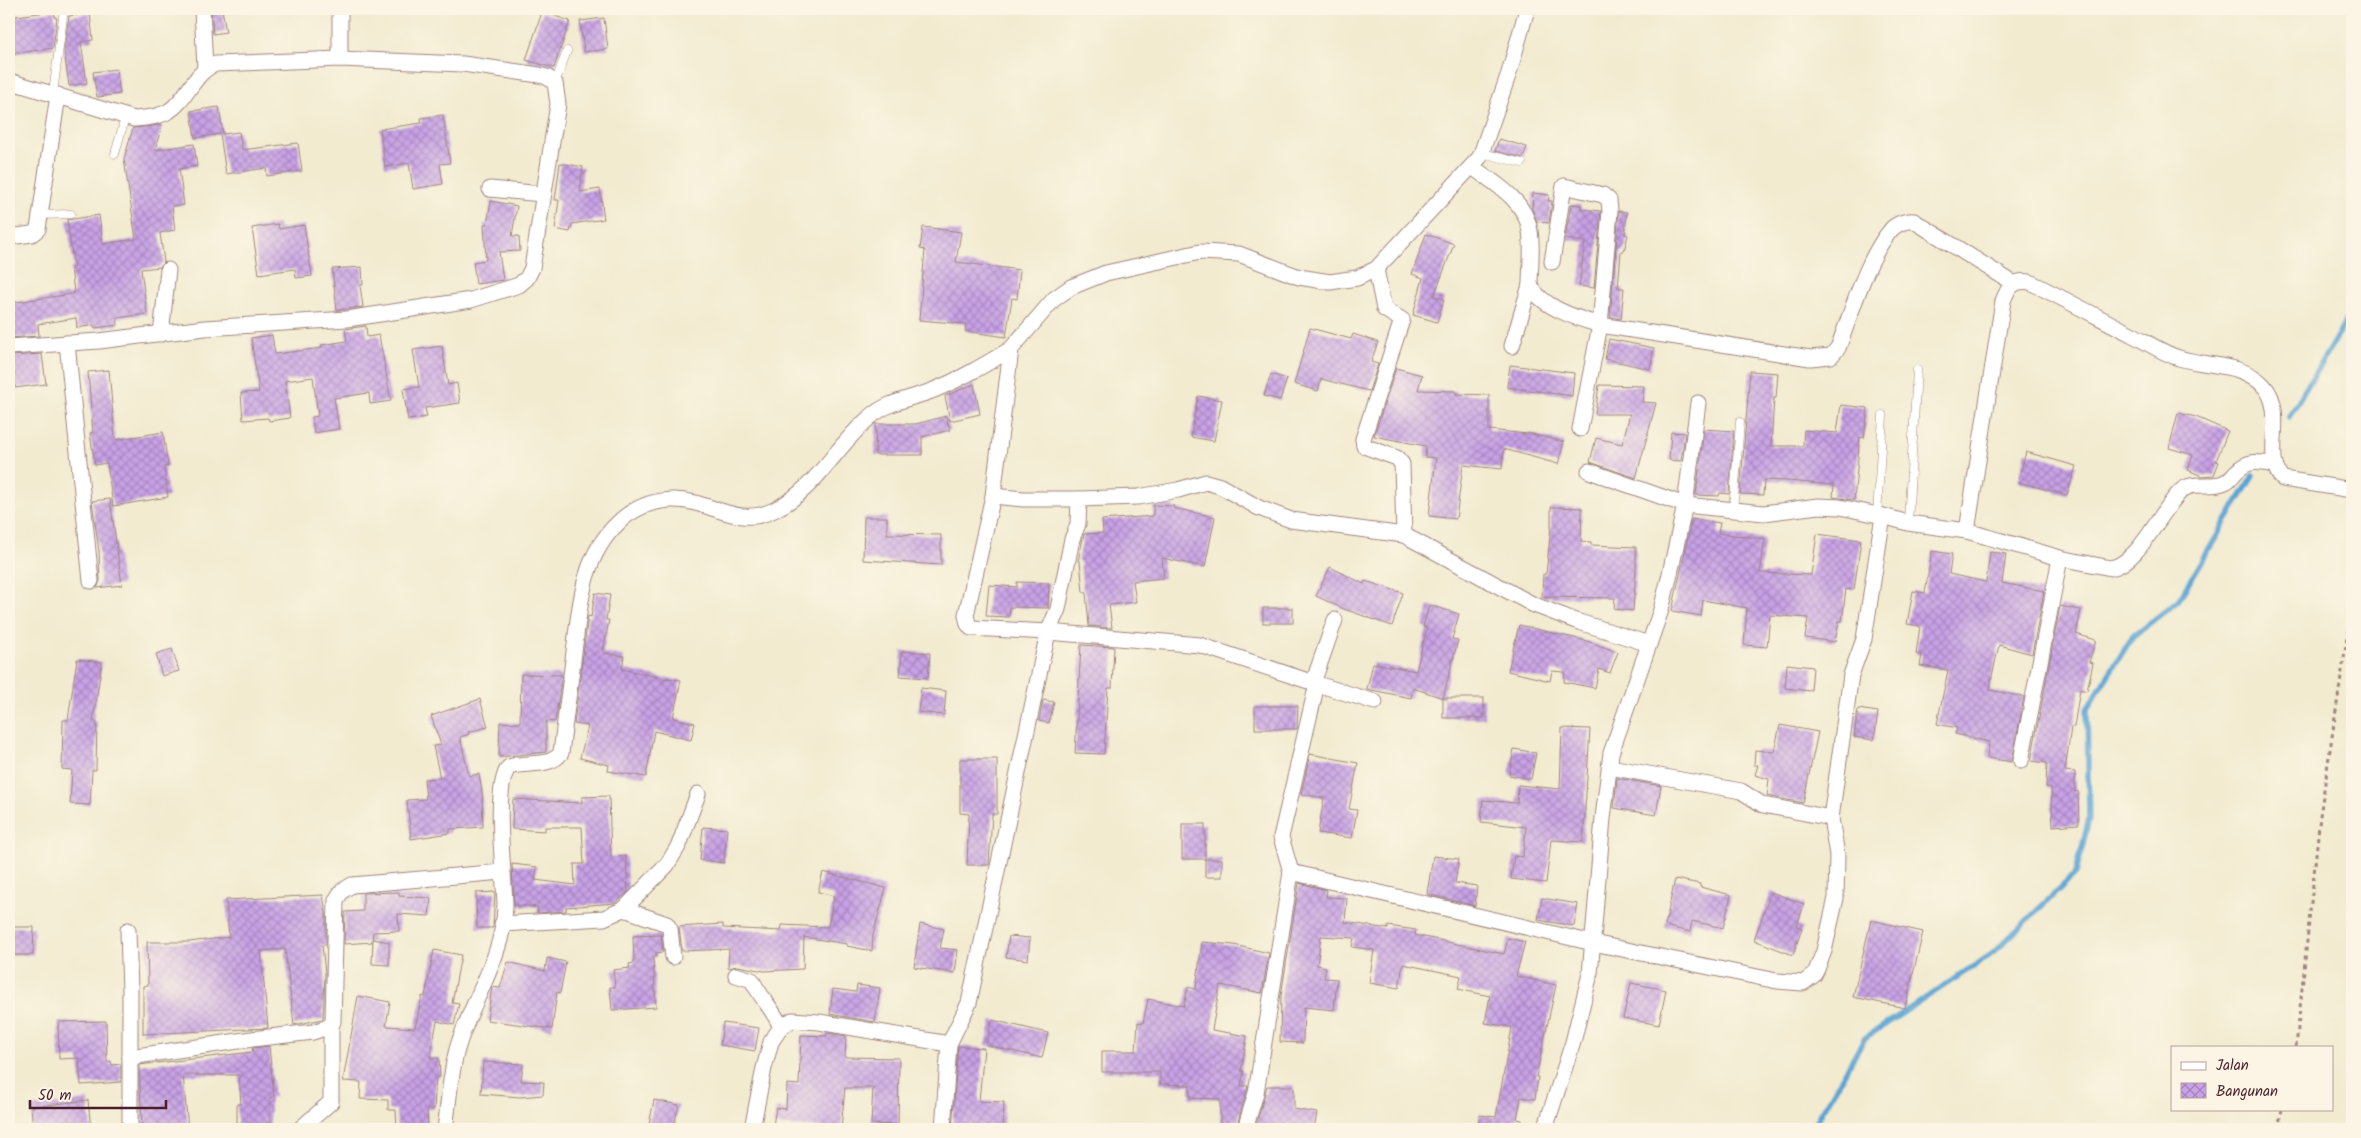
<svg xmlns="http://www.w3.org/2000/svg" width="2361" height="1138" viewBox="0 0 2361 1138" font-family="Kalam,sans-serif">
<defs>
<pattern id="building-cross-hatch" width="8" height="8" patternUnits="userSpaceOnUse" patternTransform="scale(1.25)"><rect width="8" height="8" fill="#c8a2e6"/><path d="M0 0l8 8M0 8l8-8" fill="none" stroke="#a483bb"/></pattern>
</defs>
<rect width="100%" height="100%" fill="#fcf5e5"/>
<filter id="ink" filterUnits="userSpaceOnUse"><feTurbulence type="fractalNoise" baseFrequency=".02" numOctaves="2"/><feDisplacementMap in="SourceGraphic" scale="10" xChannelSelector="R" yChannelSelector="G"/><feConvolveMatrix kernelMatrix="1 2 1 2 8 2 1 2 1" color-interpolation-filters="sRGB"/></filter>
<filter id="wash" filterUnits="userSpaceOnUse"><feTurbulence type="fractalNoise" baseFrequency=".0096" numOctaves="4" result="noise"/><feDisplacementMap in="SourceGraphic" scale="20" xChannelSelector="R" yChannelSelector="G"/><feGaussianBlur stdDeviation="1.12" result="paint"/><feColorMatrix in="noise" values="0 0 0 0 0 0 0 0 0 0 0 0 0 0 0 0 0 1.4 0 .05"/><feComposite in="paint" operator="in"/></filter>
<g filter="url(#wash)">
<rect width="100%" height="100%" fill="#f2ebd0"/>
<g fill="none" stroke-linecap="round" stroke-linejoin="round">
<g stroke="#5ba4d3" stroke-width="5.5">
<polyline points="2289,417 2352,311"/>
<polyline points="1812,1129 1865,1038 1992,954 2076,873 2089,819 2087,709 2133,636 2178,601 2253,476"/>
</g>
</g>
<g id="blocks">
<g fill="url(#building-cross-hatch)">
<polygon points="211,9 222,9 226,32 213,34"/>
<polygon points="54,11 55,18 57,18 53,48 11,54 9,17"/>
<polygon points="542,12 570,21 554,68 526,60"/>
<polygon points="90,13 93,40 81,42 87,83 69,86 64,50 69,16"/>
<polygon points="604,18 608,49 584,52 580,21"/>
<polygon points="116,69 120,94 97,97 93,72"/>
<polygon points="219,107 223,134 239,132 242,150 298,143 302,171 267,176 266,168 226,174 220,134 195,138 191,111"/>
<polygon points="443,115 450,163 440,164 443,184 413,189 409,163 385,167 380,129 422,123 421,118"/>
<polygon points="162,125 155,150 194,144 197,166 179,169 184,205 172,206 175,230 160,233 164,262 160,267 141,269 147,314 117,318 118,325 95,328 94,325 77,328 76,318 38,324 39,336 9,338 9,303 72,294 74,292 71,268 74,267 67,220 99,215 103,244 136,239 124,159 133,128"/>
<polygon points="1499,139 1527,147 1523,158 1495,151"/>
<polygon points="560,163 583,167 580,192 600,189 604,219 572,224 570,232 555,229 559,200 555,200"/>
<polygon points="1533,193 1549,195 1548,201 1552,201 1549,223 1537,222 1532,209"/>
<polygon points="491,201 517,206 512,236 519,236 520,251 499,252 503,280 476,284 473,262 486,260 484,224 487,224"/>
<polygon points="1571,204 1581,205 1581,209 1601,211 1594,288 1579,286 1585,242 1565,239"/>
<polygon points="1619,211 1627,212 1625,234 1628,235 1624,251 1621,251 1618,288 1624,288 1621,319 1610,317"/>
<polygon points="278,224 279,229 304,225 312,276 296,278 295,269 259,274 252,228"/>
<polygon points="923,227 961,232 956,262 1020,270 1017,299 1012,298 1006,337 965,331 966,324 919,320 925,250 920,249"/>
<polygon points="1426,234 1454,244 1434,296 1444,299 1437,322 1413,315 1423,278 1412,274"/>
<polygon points="362,267 363,285 360,285 363,307 337,310 332,269"/>
<polygon points="366,326 367,337 379,335 391,401 370,404 369,393 334,398 339,429 314,433 312,417 318,416 313,377 285,381 290,418 269,421 268,418 243,420 241,393 259,392 251,338 272,335 275,354 322,348 322,345 347,341 345,329"/>
<polygon points="1310,328 1351,339 1353,334 1378,342 1371,362 1378,364 1369,391 1321,379 1318,391 1294,384"/>
<polygon points="1609,339 1654,348 1650,369 1605,359"/>
<polygon points="442,346 448,385 457,383 460,403 425,408 427,417 408,420 403,389 419,387 413,350"/>
<polygon points="42,354 46,384 15,388 10,356"/>
<polygon points="1510,365 1574,373 1572,396 1507,387"/>
<polygon points="1396,368 1422,375 1418,390 1456,391 1456,394 1489,395 1489,430 1527,434 1528,433 1564,442 1558,464 1504,449 1502,469 1463,465 1456,519 1429,516 1436,458 1425,457 1426,446 1374,436"/>
<polygon points="109,370 115,440 163,432 168,466 164,467 168,497 113,506 107,463 95,465 90,433 93,433 88,372"/>
<polygon points="1750,371 1778,373 1776,398 1774,398 1771,446 1803,446 1804,430 1837,433 1841,405 1868,408 1864,438 1860,437 1854,500 1833,497 1834,485 1787,481 1764,480 1763,495 1740,494"/>
<polygon points="1271,374 1287,379 1280,400 1264,396"/>
<polygon points="974,384 980,414 950,421 945,396"/>
<polygon points="1599,385 1644,386 1642,402 1656,403 1636,478 1590,462 1596,438 1622,444 1630,414 1595,414"/>
<polygon points="1198,396 1222,400 1214,441 1191,437"/>
<polygon points="2178,413 2196,417 2228,431 2216,461 2219,462 2214,475 2202,476 2188,470 2193,455 2169,448"/>
<polygon points="946,416 950,430 922,437 922,455 875,455 876,424 916,424"/>
<polygon points="1704,429 1734,431 1729,494 1720,493 1719,496 1696,495"/>
<polygon points="1671,432 1685,433 1681,461 1669,460"/>
<polygon points="2026,452 2076,466 2067,495 2018,482"/>
<polygon points="110,499 122,585 97,588 100,581 99,551 92,501"/>
<polygon points="1153,505 1174,506 1173,508 1215,517 1205,567 1162,558 1164,578 1133,581 1136,602 1109,605 1112,628 1089,626 1086,592 1083,592 1080,561 1078,561 1084,534 1103,533 1102,520 1153,516"/>
<polygon points="1551,507 1582,508 1581,541 1591,542 1591,545 1636,547 1636,569 1633,611 1614,609 1615,598 1542,597 1543,574 1546,574 1551,528"/>
<polygon points="864,517 887,517 887,534 941,535 941,565 863,560"/>
<polygon points="1692,519 1720,523 1718,533 1765,539 1760,573 1811,575 1817,534 1861,540 1854,590 1846,589 1842,621 1839,621 1835,642 1805,638 1808,618 1770,615 1767,647 1744,645 1747,608 1703,600 1701,616 1672,611"/>
<polygon points="1932,551 1952,554 1949,574 1986,582 1990,552 2006,554 2002,583 2044,591 2032,654 1999,645 1992,676 1990,690 2024,697 2012,762 1987,758 1989,742 1955,734 1957,728 1937,724 1948,670 1920,666 1922,655 1916,654 1920,626 1907,624 1913,591 1925,593"/>
<polygon points="1330,567 1364,584 1365,581 1403,593 1392,626 1344,609 1316,596"/>
<polygon points="1017,582 1049,583 1048,608 1010,607 1009,617 986,616 989,585 1017,587"/>
<polygon points="595,593 610,595 606,620 609,620 603,653 624,656 622,669 667,679 667,678 681,680 673,718 695,723 691,740 654,731 646,777 608,771 609,765 580,758 588,726 574,724 588,616 591,617"/>
<polygon points="1429,605 1459,614 1452,639 1458,640 1443,698 1413,688 1411,698 1367,689 1373,663 1416,671 1427,628 1423,627"/>
<polygon points="2060,606 2081,610 2076,634 2096,640 2089,662 2093,663 2087,691 2080,689 2074,727 2071,727 2065,771 2075,772 2075,792 2078,791 2079,824 2053,826 2051,788 2046,787 2047,763 2031,761"/>
<rect x="1263" y="608" width="30" height="15"/>
<polygon points="1519,625 1587,641 1618,652 1610,673 1599,669 1595,688 1564,682 1565,672 1552,671 1550,681 1508,671"/>
<polygon points="1081,645 1114,647 1112,688 1108,688 1104,754 1075,753"/>
<polygon points="172,649 179,671 162,676 156,654"/>
<polygon points="902,651 930,653 928,678 900,676"/>
<polygon points="77,659 102,662 93,721 97,721 96,770 92,770 90,805 70,804 72,770 62,769 63,720 68,720"/>
<polygon points="1787,664 1813,667 1811,691 1785,688"/>
<polygon points="521,674 562,675 555,722 546,721 546,752 499,757 500,722 520,723"/>
<polygon points="921,688 946,691 944,715 918,712"/>
<rect x="1443" y="698" width="41" height="20"/>
<polygon points="480,699 488,727 468,732 469,734 460,737 469,776 479,774 482,792 483,827 450,829 450,833 411,839 407,800 426,799 424,779 440,778 433,746 441,745 431,716"/>
<polygon points="1043,700 1054,702 1049,723 1039,721"/>
<polygon points="1255,706 1298,706 1297,729 1255,729"/>
<polygon points="1858,709 1878,712 1874,740 1854,737"/>
<polygon points="1780,725 1818,732 1803,803 1767,796 1769,779 1755,775 1758,765 1754,765 1755,750 1774,752"/>
<polygon points="1562,728 1590,729 1583,842 1551,840 1546,883 1511,879 1514,856 1523,857 1526,827 1481,822 1483,800 1517,803 1518,785 1560,789"/>
<polygon points="1514,749 1536,753 1531,779 1509,775"/>
<polygon points="1310,754 1358,763 1349,809 1357,810 1352,838 1318,833 1324,798 1301,794"/>
<polygon points="960,759 997,759 997,814 992,814 989,865 967,865 969,814 960,813"/>
<polygon points="1617,778 1661,786 1656,815 1614,808"/>
<polygon points="609,796 611,857 626,856 628,892 615,903 566,907 566,911 537,913 538,907 514,905 512,864 537,867 535,880 575,885 574,864 584,864 582,827 545,827 545,831 512,829 513,799 582,803 582,797"/>
<rect x="1182" y="824" width="23" height="35"/>
<polygon points="703,827 727,829 724,863 700,860"/>
<polygon points="1433,856 1459,859 1455,883 1477,886 1475,906 1427,894"/>
<rect x="1205" y="859" width="17" height="18"/>
<polygon points="823,872 886,888 873,935 872,951 847,946 847,944 804,937 803,969 764,971 738,966 728,968 729,949 682,951 679,927 723,924 723,928 781,931 782,925 828,927 834,896 818,892"/>
<polygon points="1675,879 1700,884 1700,887 1731,895 1723,928 1692,921 1690,932 1665,926"/>
<polygon points="1299,883 1327,890 1326,897 1347,898 1345,922 1388,929 1388,926 1416,930 1415,935 1504,954 1508,938 1525,942 1516,976 1556,985 1536,1077 1538,1077 1535,1099 1521,1097 1517,1119 1522,1120 1521,1129 1477,1129 1480,1115 1496,1117 1512,1027 1485,1023 1490,996 1458,989 1461,976 1403,964 1399,988 1369,983 1374,950 1352,947 1354,938 1321,936 1317,965 1326,967 1324,978 1337,979 1334,1010 1304,1007 1303,1043 1280,1042 1281,996"/>
<polygon points="399,892 399,896 431,898 429,916 398,914 399,931 373,932 372,942 344,944 345,912 363,911 363,893"/>
<polygon points="495,892 493,928 477,928 476,893"/>
<polygon points="1771,892 1804,904 1797,926 1802,928 1793,955 1754,940"/>
<polygon points="323,895 326,913 326,945 322,945 325,973 323,1019 294,1025 285,949 261,951 268,1028 143,1034 143,986 148,985 147,942 189,942 229,937 226,900"/>
<polygon points="1542,898 1578,904 1574,926 1538,920"/>
<polygon points="1871,920 1923,932 1905,1008 1853,997"/>
<polygon points="920,924 944,929 940,948 958,950 955,973 914,967"/>
<polygon points="12,927 34,927 33,955 9,955"/>
<polygon points="661,935 663,952 656,953 656,957 653,957 656,1007 612,1010 610,987 615,987 613,970 630,968 629,964 634,963 633,936"/>
<polygon points="1009,936 1030,938 1028,960 1006,957"/>
<polygon points="373,939 389,942 389,965 372,964"/>
<polygon points="1202,942 1234,945 1269,953 1262,993 1220,985 1212,1030 1247,1036 1241,1071 1244,1071 1241,1086 1248,1086 1236,1129 1220,1129 1220,1099 1190,1098 1190,1085 1160,1084 1160,1072 1102,1072 1102,1051 1136,1051 1138,1022 1143,1023 1148,999 1184,1006 1188,987 1196,989"/>
<polygon points="434,950 461,955 452,1003 459,1004 454,1025 437,1021 430,1058 439,1058 440,1077 436,1077 434,1109 427,1109 428,1129 397,1129 396,1110 388,1110 388,1100 360,1099 361,1082 343,1081 358,996 390,1002 386,1026 415,1028 422,996 425,997"/>
<polygon points="547,958 566,962 560,993 557,992 552,1029 487,1020 492,987 500,988 508,962 545,971"/>
<polygon points="1631,983 1666,990 1659,1025 1623,1018"/>
<polygon points="857,985 880,988 875,1022 830,1014 833,989 856,992"/>
<polygon points="992,1020 1048,1033 1042,1058 986,1045"/>
<polygon points="106,1021 107,1062 111,1061 112,1065 121,1064 121,1082 81,1085 79,1058 59,1059 58,1022"/>
<polygon points="723,1023 759,1028 755,1051 720,1045"/>
<polygon points="827,1033 846,1036 845,1057 899,1058 898,1125 871,1124 873,1088 845,1088 841,1129 773,1125 776,1108 786,1109 787,1084 799,1085 801,1035 826,1036"/>
<polygon points="269,1046 274,1097 270,1097 270,1129 237,1129 237,1104 241,1104 239,1075 183,1075 188,1128 142,1129 139,1065 253,1052 252,1048"/>
<polygon points="958,1046 984,1048 979,1101 1004,1102 1003,1129 952,1129"/>
<polygon points="483,1062 523,1064 521,1081 544,1082 543,1095 520,1097 481,1094"/>
<polygon points="1267,1086 1294,1086 1294,1109 1317,1113 1314,1129 1255,1129"/>
<polygon points="88,1100 91,1129 33,1129 31,1107"/>
<polygon points="654,1100 679,1105 673,1129 648,1129"/>
</g>
</g>
</g>
<g filter="url(#ink)">
<use href="#blocks" fill-opacity="0" stroke="#9e857e" stroke-width="1"/>
<g fill="none" stroke-linecap="round" stroke-linejoin="round">
<defs>
<g id="lane">
<polyline points="555,83 567,51"/>
<polyline points="53,93 64,9"/>
<polyline points="1482,153 1522,163"/>
<polyline points="115,154 125,118"/>
<polyline points="41,215 71,214"/>
<polyline points="1733,511 1740,422"/>
<polyline points="1877,515 1883,415"/>
<polyline points="1908,523 1917,370"/>
</g>
<g id="street">
<polyline points="202,9 205,68"/>
<polyline points="340,59 340,9"/>
<path d="M9,81l125,38c12,-1 25,-2 35,-8 19,-12 25,-40 47,-47l124,-5 123,5 76,11 8,2 8,6 3,21 -26,164 -5,10 -8,7 -48,15 -124,19 -142,9 -106,13 -90,6"/>
<path d="M1472,167c23,16 54,34 58,64 3,18 0,36 0,54 12,23 47,33 70,40l-20,104"/>
<polyline points="490,189 542,194"/>
<polyline points="9,237 32,234 38,229 58,95"/>
<path d="M1552,262l12,-76 39,9 6,5 1,11 -10,114 210,33 21,-2 7,-8c14,-36 28,-88 52,-117 5,-7 16,-11 24,-10l99,62"/>
<polyline points="1376,269 1384,309 1402,320 1363,439 1364,446 1397,458 1402,464 1404,535 1532,604 1576,621 1649,644"/>
<polyline points="161,334 168,270"/>
<polyline points="67,343 91,581"/>
<polyline points="1512,346 1530,285"/>
<polyline points="993,496 1023,499 1079,499"/>
<path d="M1883,516l25,7 59,8 36,-230c5,-14 11,-22 27,-19 34,17 68,35 101,52 16,8 31,19 48,24 28,9 63,4 85,28 24,27 -3,72 19,93l69,11"/>
<path d="M1967,531l93,27 51,10c28,-5 49,-57 70,-77 12,-11 31,-2 44,-9 5,-2 7,-6 11,-10 12,-13 23,-10 38,-7"/>
<polyline points="1313,683 1335,620"/>
<polyline points="1317,684 1375,702"/>
<polyline points="2021,761 2060,558"/>
<polyline points="1610,767 1741,791 1763,805 1831,818"/>
<polyline points="1291,872 1281,837 1317,684 1200,645 1048,632 1058,609 1072,539 1078,524 1079,499 1138,497 1178,490 1206,482 1220,486 1259,508 1291,520 1404,535"/>
<polyline points="624,909 667,924 670,929 673,957"/>
<polyline points="502,924 604,918 624,909 667,865 679,845 698,794"/>
<polyline points="128,930 130,991 130,1129"/>
<path d="M736,975l16,5c8,17 21,29 29,47"/>
<polyline points="949,1044 969,1003 1048,632 971,628 968,624 966,615 993,496 1011,349 1054,299 1071,287 1106,273 1200,252 1239,254 1299,277 1330,282 1357,278 1376,269 1480,157 1509,73 1527,9"/>
<polyline points="130,1057 252,1039 313,1032 328,1027 333,1022 336,900 342,891 352,885 502,872"/>
<polyline points="300,1129 331,1102 331,1026"/>
<path d="M445,1129c4,-27 5,-57 13,-83 14,-46 46,-90 47,-140 0,-28 -13,-120 4,-139 17,-6 41,1 52,-14 4,-34 9,-67 13,-101 6,-47 8,-95 44,-129 15,-15 33,-22 54,-23 38,-1 64,29 102,10 42,-20 61,-63 95,-92 19,-17 42,-19 65,-28 27,-11 52,-26 77,-41"/>
<polyline points="752,1129 764,1068 771,1042 781,1027 792,1020 819,1022 949,1044 943,1129"/>
<polyline points="1245,1129 1256,1093 1291,872 1593,943 1777,981 1803,983 1814,975 1817,969 1824,951 1836,898 1837,855 1831,818 1851,675 1864,639 1883,516 1840,507 1818,506 1764,513 1685,505 1589,471"/>
<polyline points="1545,1129 1573,1042 1590,974 1603,818 1611,753 1661,610 1669,578 1685,505 1698,403"/>
</g>
</defs>
<use href="#lane" stroke="#9e857e" stroke-width="9"/>
<use href="#street" stroke="#9e857e" stroke-width="17"/>
<g stroke="#9e857e" stroke-width="3" stroke-dasharray="4 4" stroke-linecap="butt">
<polyline points="2296,1047 2320,816 2352,605"/>
<polyline points="2278,1129 2282,1109"/>
</g>
<use href="#lane" stroke="#fff" stroke-width="8"/>
<use href="#street" stroke="#fff" stroke-width="15"/>
</g>
</g>
<rect width="2361" height="1138" fill="none" stroke="#fcf5e5" stroke-width="30"/>
<rect x="2171" y="1046" width="162" height="65" fill="#fcf5e5" stroke="#b59f9b"/>
<rect x="2181" y="1062" width="25" height="8" fill="#ffffff" stroke="#b59f9b"/>
<text x="2216" y="1070" font-size="15" fill="#4a1f2b">Jalan</text>
<rect x="2181" y="1083" width="25" height="15" fill="url(#building-cross-hatch)" stroke="#b59f9b"/>
<text x="2216" y="1096" font-size="15" fill="#4a1f2b">Bangunan</text>
<path d="M30 1100v8h136v-8" fill="none" stroke="#4a1f2b" stroke-width="2.5"/>
<text x="38" y="1100" font-size="15" fill="#4a1f2b" stroke="#fcf5e5" stroke-width="4" paint-order="stroke">50 m</text>
</svg>
